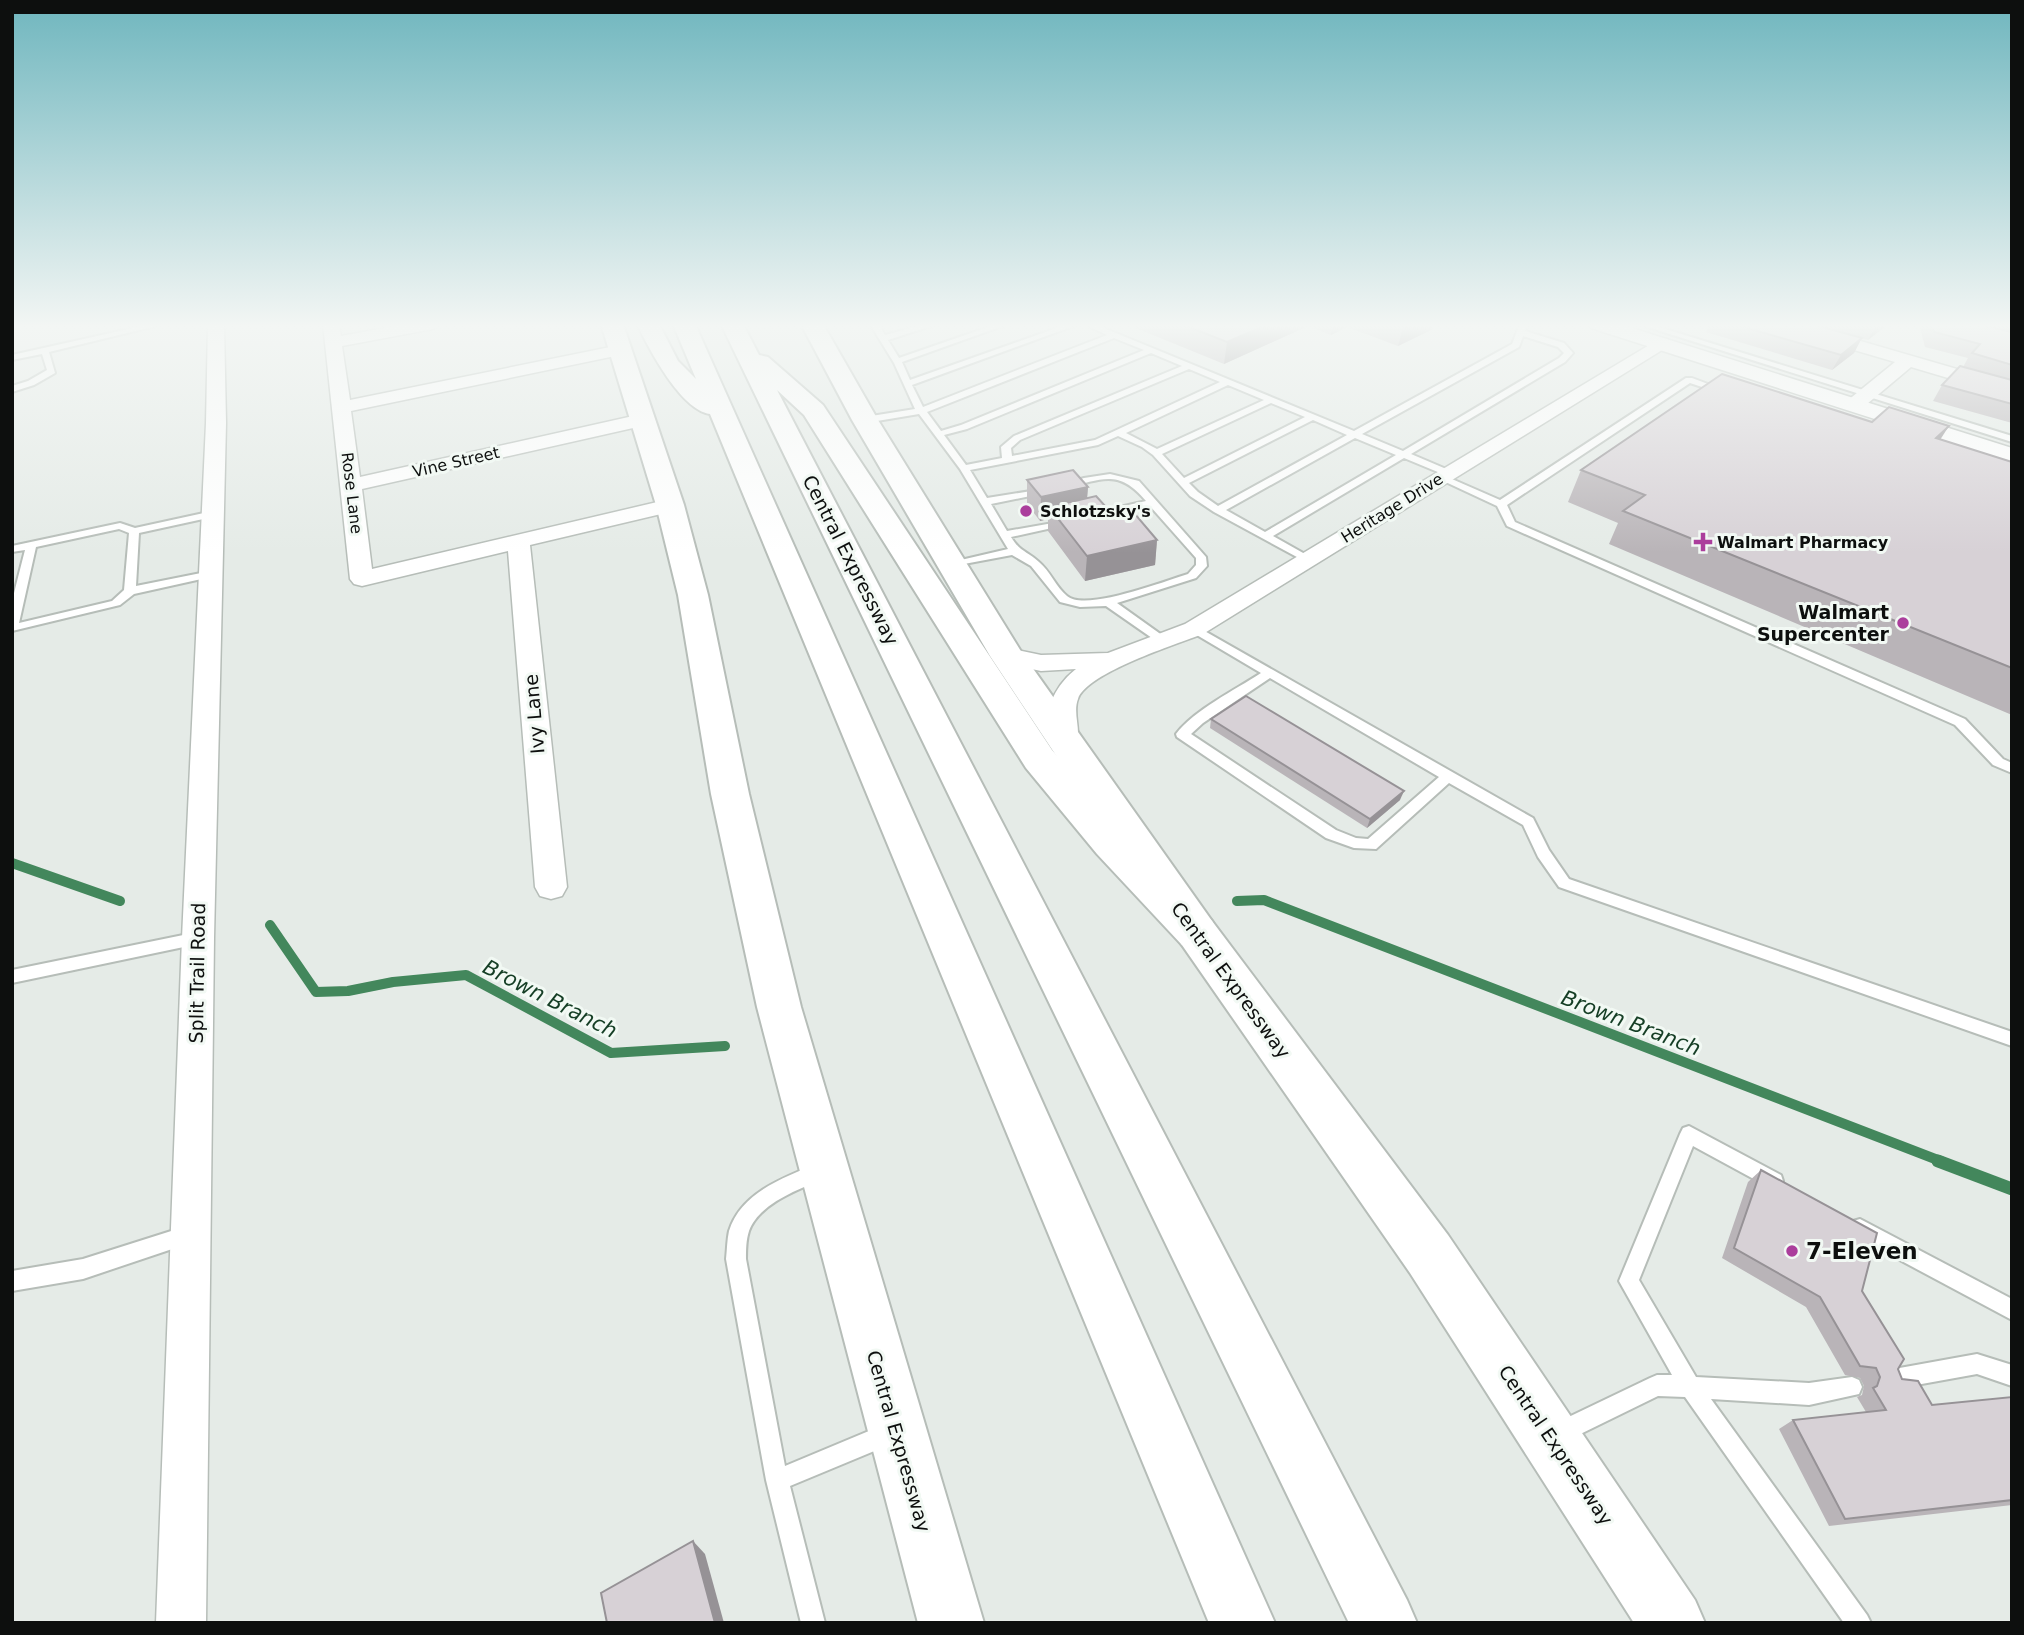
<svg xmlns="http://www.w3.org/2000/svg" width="2024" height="1635" viewBox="0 0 2024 1635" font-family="'DejaVu Sans',sans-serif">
<rect width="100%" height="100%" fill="#e5ebe7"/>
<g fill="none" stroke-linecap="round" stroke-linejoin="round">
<g stroke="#43875c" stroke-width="10">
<polyline points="12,863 120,901"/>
<polyline points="1237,901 1264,900 1943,1162"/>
<polyline points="270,925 316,992 348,991 393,982 466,975 611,1053 725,1046"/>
</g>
<polyline stroke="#43875c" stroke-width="13" points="1938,1161 2012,1189"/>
<defs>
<g id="service">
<polygon points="151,324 164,324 49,352 55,373 34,385 12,392 12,386 28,381 47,370 42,354 12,360 12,355"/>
<path d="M870,324h8l7,11 40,-11h12l-49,16 11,18 98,-34h11l-106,38 8,18 158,-56h11l-167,61 11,22 184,-72 -23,-11h10l260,107 158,-87 8,-20h8l-3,7 39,12 9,10 -8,9 -154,92 40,17v4h-6l-41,-17 -131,78 39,22 1,2 -5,3 -94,-51 -24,-16 -37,-41 -11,-8 -24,-11 -20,9 -128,25 17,28 63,-10v4l-59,12 16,27 63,-11v4l-59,13c9,15 16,14 28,25 11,9 17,25 28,34 18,16 98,-15 121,-22l8,-9v-7l-46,-52 -61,12v-4l57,-13c-27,-32 -43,-22 -80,-13l-5,-3 23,-7 26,-4 29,7 67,76 1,9 -11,12 -79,25 49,35 2,3 -6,4 -56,-39 -26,1 -20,-5 -29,-36 -19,-11 -64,12v-4l60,-14 -48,-80 -41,-55 -54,9 -5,-3 5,-3 50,-8 -21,-46zM1523,336l35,11 6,6 -5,5 -156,93 -41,-17 157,-87zM1114,338l30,12 -183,75 -20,6 -14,-19zM1151,353l31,13 -168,70 -13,11 1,11 -36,7 -22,-30 23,-6zM1189,369l31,13 -125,58 -83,16 -1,-8 9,-8zM1228,385l36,15 -107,49 -31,-16zM1271,403l34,14 -121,61 -22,-24zM1313,420l34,15 -129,71 -20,-14 -9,-9zM1355,438l41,17 -131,77 -39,-22z"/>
<polygon points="1638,324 1649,324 2012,436 2012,442"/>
<polygon points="1686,378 1692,378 1724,390 1720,393 1690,383 1507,505 1515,522 1965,719 2003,759 2012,763 2012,773 1993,765 1955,725 1507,526 1497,506 1437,478 1445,476 1500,500"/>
<path d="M213,511l4,1v4l-78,17 -3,53 75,-15 4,1v4l-81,18 -14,11 -108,26v-30l13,-51 -13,2v-6l108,-23 15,5zM119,529l10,4 -5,57 -12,11 -93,22 17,-76z"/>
<path d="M1194,625l339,193 16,32 20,29 443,153v14l-453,-159 -21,-30 -15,-32 -74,-42 -73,66 -22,-1 -28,-10 -149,-101 -1,-3c18,-24 59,-44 85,-61l-71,-42v-4zM1270,678l169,99 -71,62 -12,-1 -20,-8 -145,-96 12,-11z"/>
<polygon points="198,932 203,934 206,938 203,942 198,944 12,983 12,970"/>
<polygon points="1689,1126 1781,1175 1783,1181 1781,1187 1774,1190 1693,1146 1639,1280 1696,1377 1809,1383 1852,1377 1859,1380 1862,1387 1859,1394 1809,1405 1711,1399 1867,1615 1871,1623 1844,1623 1685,1397 1658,1396 1562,1443 1554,1440 1551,1432 1554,1424 1650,1378 1657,1375 1672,1375 1619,1281 1680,1134 1683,1128"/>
<path d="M819,1163l6,3 3,6 -3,6c-25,11 -66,25 -76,53 -3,9 -3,19 -3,28l39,207 103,-43 8,3 3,8 -3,8 -106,44 35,137h-24l-35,-143 -40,-221c1,-9 1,-19 3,-28 12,-39 56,-54 90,-68z"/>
<polygon points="1860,1219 2012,1299 2012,1320 1853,1235 1850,1228 1853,1221"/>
<polygon points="187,1226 194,1228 197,1235 194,1242 187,1244 83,1279 12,1291 12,1271 83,1259"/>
<polygon points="1977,1354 2012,1365 2012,1386 1977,1374 1894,1389 1887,1386 1884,1379 1887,1372 1894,1369"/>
</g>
<g id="minor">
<polygon points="208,324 224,324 226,423 214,938 206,1623 156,1623 182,938 206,423"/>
<polygon points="323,324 339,324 341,336 407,324 441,324 433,329 342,346 350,400 620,345 629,350 620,355 351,411 360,477 642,414 652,420 642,426 362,489 372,569 670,499 678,500 681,505 678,510 530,545 567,887 562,896 551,899 540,896 535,887 508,551 362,586 354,584 350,579"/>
<polygon points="1777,324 1802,324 2012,385 2012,397 1911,367 1861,409 1847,409 1845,405 1847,401 1895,362 1779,328"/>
<path d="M1661,338l6,1 3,4 -3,4 -464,287c-26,10 -117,39 -125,65 -6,15 5,34 -3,48l-10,2 -10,-2c-17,-28 -2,-60 21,-78l-35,2 -43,-9 -4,-6 4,-6 9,-2 34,7 67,-2 77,-29z"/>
</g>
<polygon id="tertiary" points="1588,324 1619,324 2012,448 2012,463 1591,328"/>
<g id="secondary">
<polygon points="601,324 623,324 684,505 708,595 749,794 801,1007 984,1623 918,1623 757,1007 711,794 678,595 656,505"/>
<polygon points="801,324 823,324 878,420 1022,653 1212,921 1448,1235 1695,1600 1705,1623 1634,1623 1410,1273 1182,945 990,656 852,420"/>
</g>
<g id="motorway">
<path d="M637,324h22l19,37 18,18 -23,-55h22l580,1299h-66l-499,-1209c-29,-4 -61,-65 -73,-90z"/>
<polygon points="721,324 743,324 759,355 768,357 823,405 1052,750 1125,834 1212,921 1218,933 1212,945 1197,950 1182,945 1097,854 1026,768 804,415 777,390 1407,1600 1417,1623 1349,1623"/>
</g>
</defs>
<use href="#service" stroke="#b6bdb8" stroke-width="4"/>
<use href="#minor" stroke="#b6bdb8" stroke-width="3"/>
<use href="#tertiary" stroke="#b6bdb8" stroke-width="3"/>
<use href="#secondary" stroke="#b6bdb8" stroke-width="4"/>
<use href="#motorway" stroke="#b6bdb8" stroke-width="4"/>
<use href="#service" fill="#fff" fill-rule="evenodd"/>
<use href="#minor" fill="#fff" fill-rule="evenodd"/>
<use href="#tertiary" fill="#fff" fill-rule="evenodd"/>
<use href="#secondary" fill="#fff" fill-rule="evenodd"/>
<use href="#motorway" fill="#fff" fill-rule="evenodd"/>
</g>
<g fill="#b9b4b8">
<polygon points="1126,324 1433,324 1431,330 1398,346 1347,327 1331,335 1308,326 1224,364"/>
<polygon points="1709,324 1888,324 1868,340 1861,338 1854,353 1832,370 1706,332"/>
<polygon points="1919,324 2012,324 2012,423 1933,401 1942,385 1963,367 1968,358 1925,347"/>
<polygon points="1872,422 1940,439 2012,462 2012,715 1609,544 1618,523 1568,502 1581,470"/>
<polygon points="1027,480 1088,487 1087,498 1116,518 1157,540 1155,565 1085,581 1048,531 1048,519 1040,521 1027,504"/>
<polygon points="1211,719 1400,800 1367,828 1210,728"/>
<polygon points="1761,1170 1862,1291 1902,1379 1932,1405 2012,1397 2012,1505 1829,1526 1779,1429 1793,1420 1866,1412 1857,1397 1862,1395 1864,1386 1860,1378 1845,1375 1806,1307 1722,1258 1748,1182"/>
</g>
<g fill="#969296">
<polygon points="1269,324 1309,324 1308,326 1224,364 1227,342"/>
<polygon points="1333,324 1348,324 1347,327 1331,335"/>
<polygon points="1404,324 1433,324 1431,330 1398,346"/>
<polygon points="1879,324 1888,324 1868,340 1876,326"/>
<polygon points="1862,338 1854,353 1832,370 1841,355"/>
<polygon points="1949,426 1929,457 1936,438"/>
<polygon points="1088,487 1086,511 1049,507 1048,519 1040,521 1041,497"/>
<polygon points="1157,540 1155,565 1085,581 1087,556"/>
<polygon points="1404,791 1400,800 1367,828 1370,819"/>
<polygon points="693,1541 705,1554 724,1623 715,1623"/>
</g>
<g fill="#d7d1d6" stroke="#969296" stroke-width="2">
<polygon points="1181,324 1269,324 1227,342"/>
<polygon points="1733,324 1812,324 1862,338 1841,355"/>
<polygon points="1931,324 1978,324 2012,332 2012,365 1972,353 1980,344 1934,332"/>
<polygon points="1960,366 2012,380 2012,404 1942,385"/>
<polygon points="1722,374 1872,422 1889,407 1949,426 1936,438 2012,462 2012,668 1623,511 1645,495 1581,470"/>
<polygon points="1073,470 1088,487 1041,497 1027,480"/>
<polygon points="1096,496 1116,518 1135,514 1157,540 1087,556 1049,507"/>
<polygon points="1246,696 1404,791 1370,819 1211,719"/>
<polygon points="1761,1170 1877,1233 1862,1291 1904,1359 1898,1369 1902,1379 1918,1381 1932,1405 2012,1397 2012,1500 1845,1519 1793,1420 1886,1410 1873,1388 1877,1386 1880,1377 1876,1368 1860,1366 1820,1297 1734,1248"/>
<polygon points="693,1541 715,1623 607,1623 601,1593"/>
</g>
<linearGradient id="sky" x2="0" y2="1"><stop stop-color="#6fb6be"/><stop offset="0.59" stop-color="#f3f6f4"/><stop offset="1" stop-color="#f3f6f4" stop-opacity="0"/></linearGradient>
<rect width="2024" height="553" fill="url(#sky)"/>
<g fill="#ab3e9c" stroke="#f2f9f4" stroke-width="2.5">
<circle cx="1026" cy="511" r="7"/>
<path d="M1699.5 531.5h7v7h7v7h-7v7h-7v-7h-7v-7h7z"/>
<circle cx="1903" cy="623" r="7"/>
<circle cx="1792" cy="1251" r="7"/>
</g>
<g text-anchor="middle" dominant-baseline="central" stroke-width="6" stroke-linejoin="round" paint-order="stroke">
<g font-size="16" fill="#0d0f0e" stroke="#f2f9f4">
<text transform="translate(456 462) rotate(-13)">Vine Street</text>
<text transform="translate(352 493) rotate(83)">Rose Lane</text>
<text transform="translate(1392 508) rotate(-32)">Heritage Drive</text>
</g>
<g font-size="16" font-weight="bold" fill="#0d0f0e" stroke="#f2f9f4" text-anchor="start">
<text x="1040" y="511">Schlotzsky's</text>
<text x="1717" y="542">Walmart Pharmacy</text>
</g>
<g font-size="19" fill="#0d0f0e" stroke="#f2f9f4">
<text transform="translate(851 560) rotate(63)">Central Expressway</text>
<text transform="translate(534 714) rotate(-95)">Ivy Lane</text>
<text transform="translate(197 973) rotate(-89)">Split Trail Road</text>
<text transform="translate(1231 980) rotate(54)">Central Expressway</text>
<text transform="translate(899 1441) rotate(74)">Central Expressway</text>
<text transform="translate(1556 1445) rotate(56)">Central Expressway</text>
</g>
<g font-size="19" font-weight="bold" fill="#0d0f0e" stroke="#f2f9f4" text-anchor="end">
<text x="1889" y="612">Walmart<tspan x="1889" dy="22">Supercenter</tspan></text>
</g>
<g font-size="21" font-style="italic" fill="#153e25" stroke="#f2f9f4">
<text transform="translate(550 999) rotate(27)">Brown Branch</text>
<text transform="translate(1631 1023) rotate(21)">Brown Branch</text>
</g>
<g font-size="23" font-weight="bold" fill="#0d0f0e" stroke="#f2f9f4" text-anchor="start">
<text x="1806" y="1251">7-Eleven</text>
</g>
</g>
<rect width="2024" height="1635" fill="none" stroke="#0d0f0e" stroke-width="28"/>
</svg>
